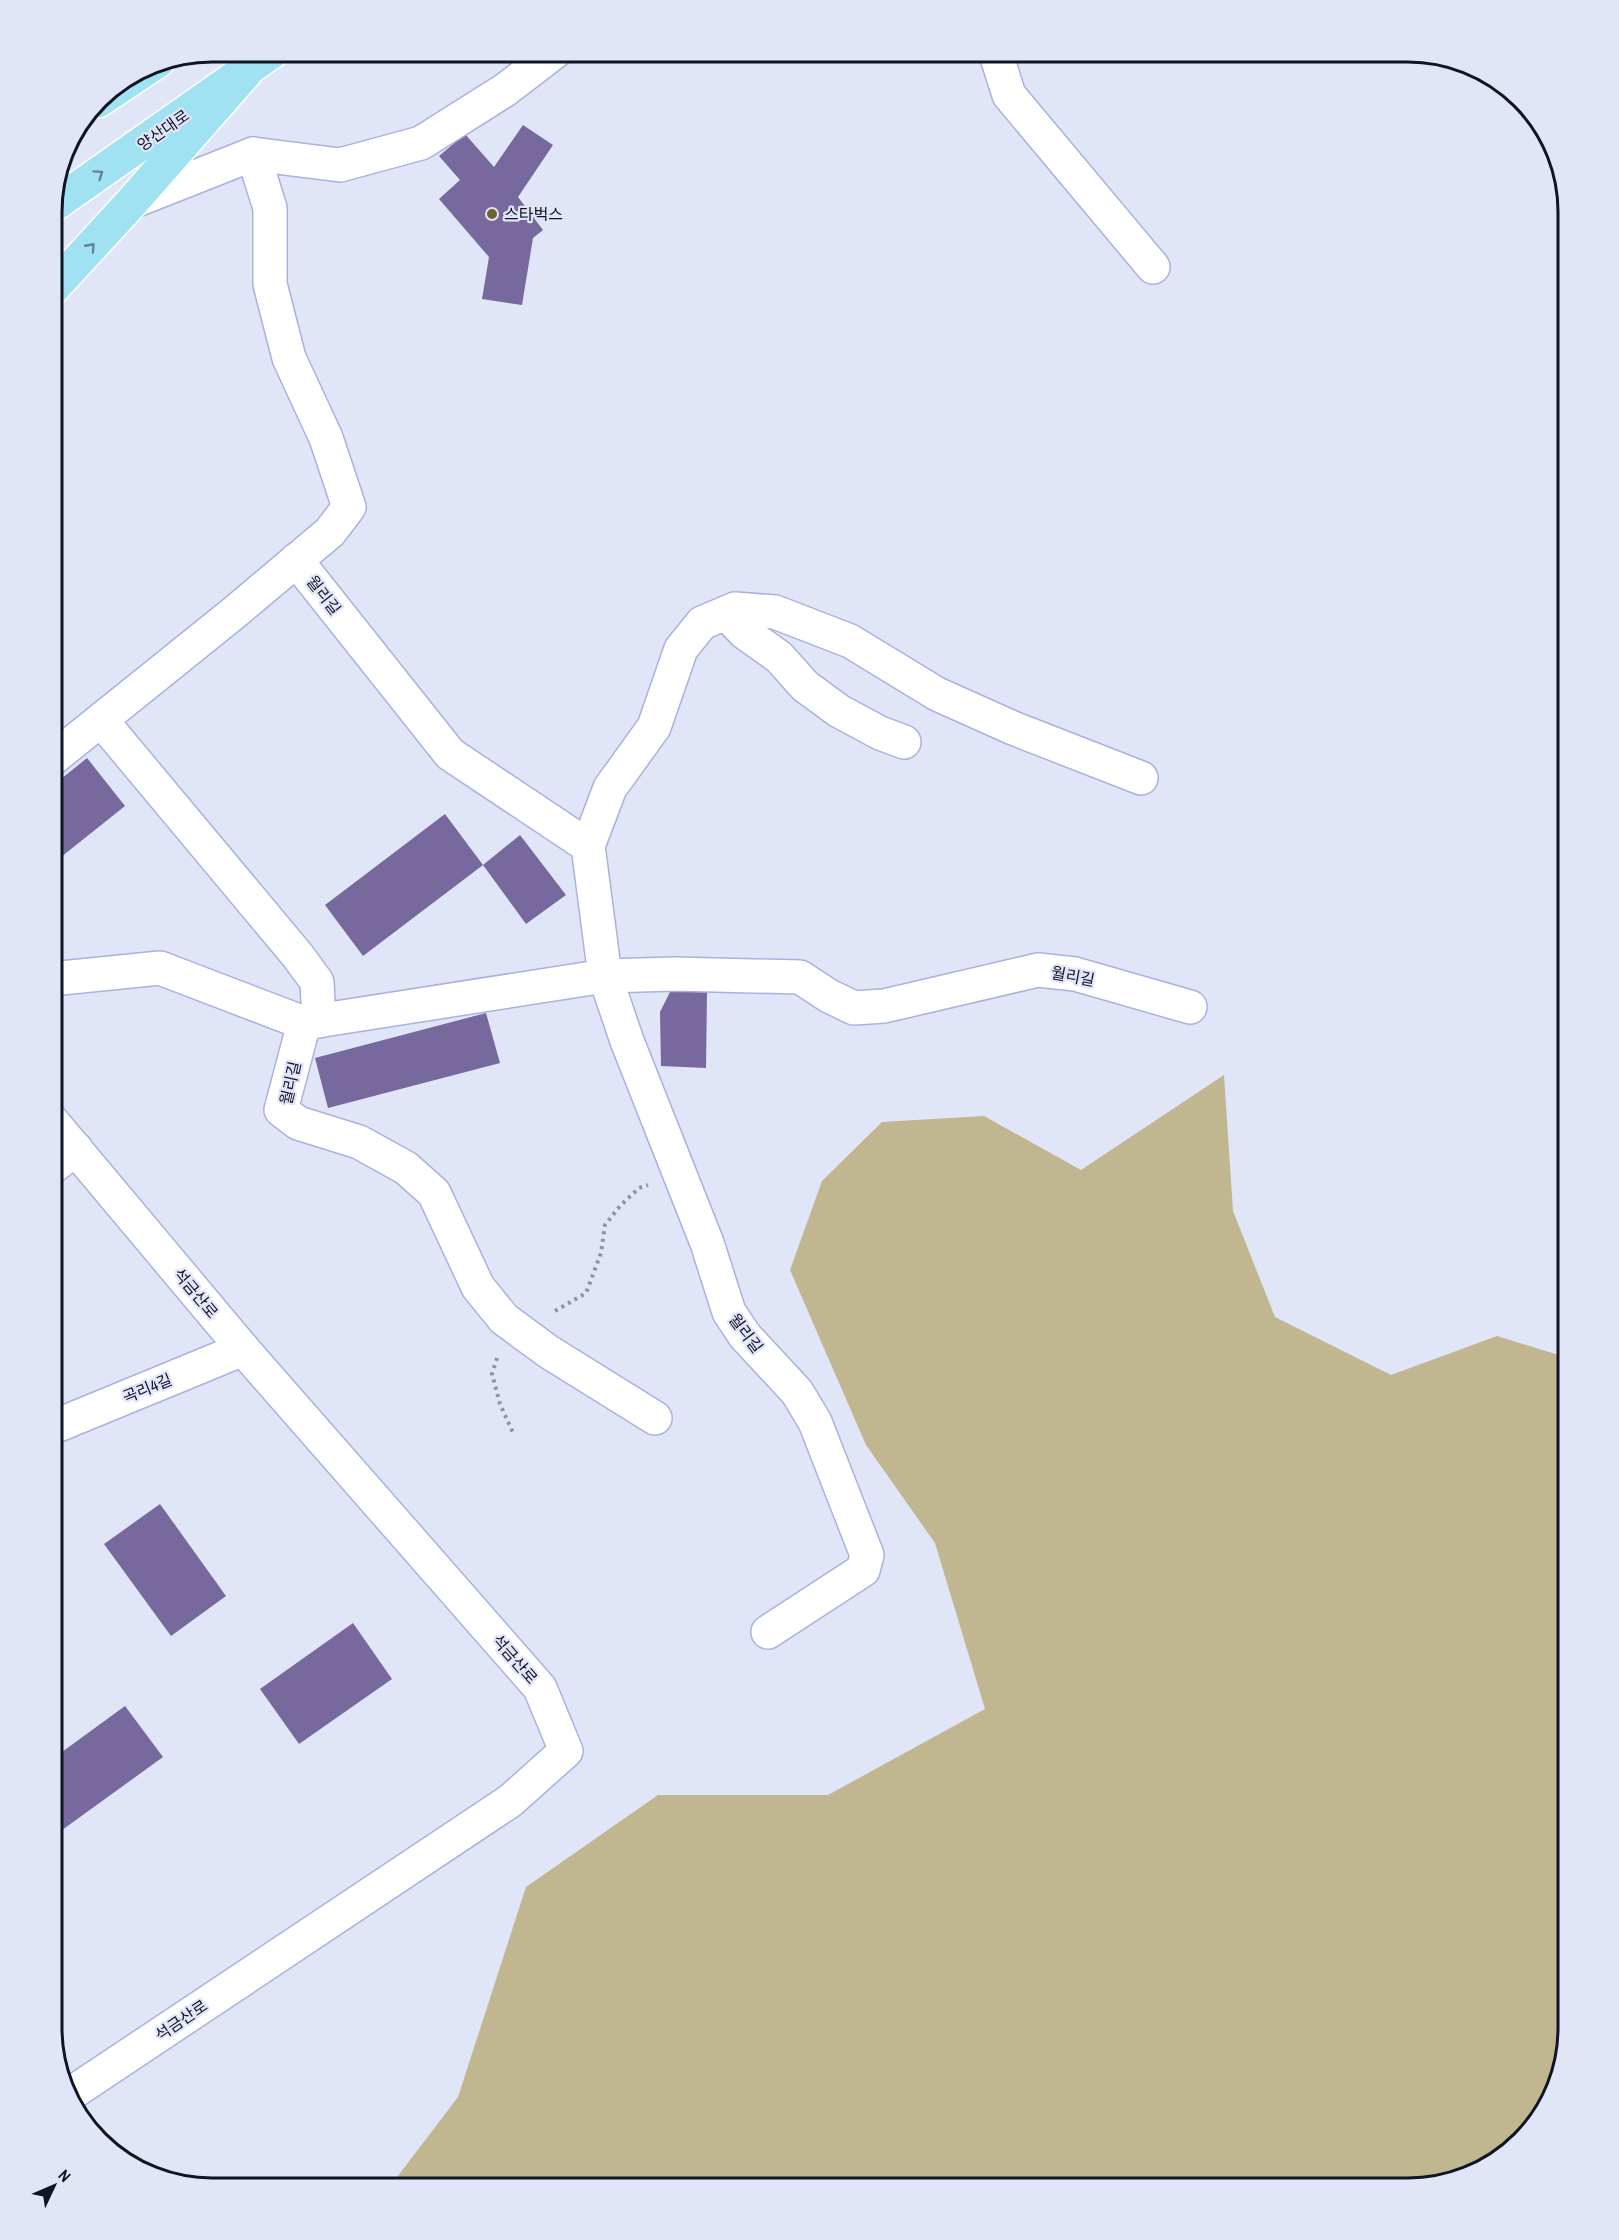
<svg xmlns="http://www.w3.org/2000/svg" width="1619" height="2240" viewBox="0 0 1619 2240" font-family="'Archivo Narrow','Noto Sans KR',sans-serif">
<rect width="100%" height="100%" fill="#e0e5f8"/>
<polygon fill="#c0b68f" points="1224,1075 1233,1211 1275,1317 1391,1375 1497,1336 1568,1358 1568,2029 1547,2109 1488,2167 1408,2189 388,2189 458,2097 526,1887 658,1795 828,1795 985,1709 935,1543 866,1445 790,1270 822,1181 882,1122 984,1116 1081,1170"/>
<g fill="#77699d">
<polygon points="523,125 553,145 518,197 543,230 533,238 522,305 482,299 489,257 439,199 460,180 439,156 465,134 494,167"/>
<polygon points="87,758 125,806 51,865 51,787"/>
<polygon points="445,814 483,865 520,835 566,895 526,924 483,865 363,956 325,905"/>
<polygon points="670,992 707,992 706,1068 661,1066 660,1012"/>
<polygon points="486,1013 500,1063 328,1108 315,1058"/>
<polygon points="160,1504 226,1596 171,1636 104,1544"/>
<polygon points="353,1623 392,1679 299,1744 260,1689"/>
<polygon points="125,1706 163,1757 51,1838 51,1760"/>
</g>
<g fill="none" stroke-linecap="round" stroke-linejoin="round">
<defs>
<g id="minor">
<polyline points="995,51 1009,95 1153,267"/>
<polyline points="132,202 253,154 340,165 421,143 505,90 556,51"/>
<polyline points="296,560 450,754 588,846"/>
<polyline points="726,613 744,632 779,657 805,686 839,711 880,733 904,742"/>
<polyline points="101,720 298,956 317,982 319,1021"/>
<polyline points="51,760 235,612 330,532 349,507 326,438 289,358 270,284 270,208 253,154"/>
<polyline points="51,979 160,968 304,1023 605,976 674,974 800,977 829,996 854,1008 884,1006 1038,970 1075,974 1190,1007"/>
<polyline points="304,1023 281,1110 298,1123 359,1142 406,1168 434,1193 478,1287 504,1319 549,1352 655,1418"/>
<polyline points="51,1120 243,1349 540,1688 566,1751 510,1801 69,2095"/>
<polyline points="51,1168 76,1149"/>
<polyline points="51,1428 243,1349"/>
<polyline points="768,1632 863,1570 867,1555 815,1422 797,1392 745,1336 729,1312 707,1243 627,1041 605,976 588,846 610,788 654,727 681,649 702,623 735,609 775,612 850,641 937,694 1013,728 1141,778"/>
</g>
<g id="major">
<polyline points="98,101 158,61"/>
<polyline points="51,207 273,51"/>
<polyline points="51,290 132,202 246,72"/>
</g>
</defs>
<use href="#minor" stroke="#a9b2df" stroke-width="36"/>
<use href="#major" stroke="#fff" stroke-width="36"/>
<g stroke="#8e92a4" stroke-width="4" stroke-dasharray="3 4.5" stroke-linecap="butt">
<polyline points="555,1311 586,1293 601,1253 605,1225 620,1206 639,1188 648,1185"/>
<polyline points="497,1358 492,1374 500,1404 514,1435"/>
</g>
<use href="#minor" stroke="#fff" stroke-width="33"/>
<use href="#major" stroke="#a1e2f2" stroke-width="33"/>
</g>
<defs><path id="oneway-chevron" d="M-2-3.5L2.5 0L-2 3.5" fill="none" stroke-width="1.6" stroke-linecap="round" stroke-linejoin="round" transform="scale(1.5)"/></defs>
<g stroke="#608595">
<use href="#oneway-chevron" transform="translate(99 174) rotate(-35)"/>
<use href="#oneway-chevron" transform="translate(91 247) rotate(-48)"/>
</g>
<circle fill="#6f6330" stroke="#e0e5f8" stroke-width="2" cx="492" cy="214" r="6"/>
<g text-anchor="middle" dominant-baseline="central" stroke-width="4.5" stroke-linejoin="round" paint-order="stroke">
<g font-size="16" fill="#111424" stroke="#e0e5f8">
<text transform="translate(163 130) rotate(-35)">양산대로</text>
<text transform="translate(324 595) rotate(52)">월리길</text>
<text transform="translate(1073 976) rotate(11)">월리길</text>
<text transform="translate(290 1083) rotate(-77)">월리길</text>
<text transform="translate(196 1293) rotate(50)">석금산로</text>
<text transform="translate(746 1333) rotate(53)">월리길</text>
<text transform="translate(147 1388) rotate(-22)">곡리4길</text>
<text transform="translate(515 1659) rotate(49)">석금산로</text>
<text transform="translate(181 2020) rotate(-34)">석금산로</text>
</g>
<g font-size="16" fill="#111424" stroke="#e0e5f8" text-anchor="start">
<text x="504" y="214">스타벅스</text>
</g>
</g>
<path d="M0 0H1619V2240H0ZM212 62H1408A150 150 0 0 1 1558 212V2028A150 150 0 0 1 1408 2178H212A150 150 0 0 1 62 2028V212A150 150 0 0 1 212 62Z" fill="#e0e5f8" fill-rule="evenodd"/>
<path fill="none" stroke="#111424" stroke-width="3" d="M212 62H1408A150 150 0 0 1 1558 212V2028A150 150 0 0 1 1408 2178H212A150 150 0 0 1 62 2028V212A150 150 0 0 1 212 62Z"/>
<g transform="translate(54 2186) rotate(46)" stroke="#e0e5f8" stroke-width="4.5" paint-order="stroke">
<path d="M0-4.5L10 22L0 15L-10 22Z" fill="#111424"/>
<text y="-9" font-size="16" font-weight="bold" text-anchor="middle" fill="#111424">N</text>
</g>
</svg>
